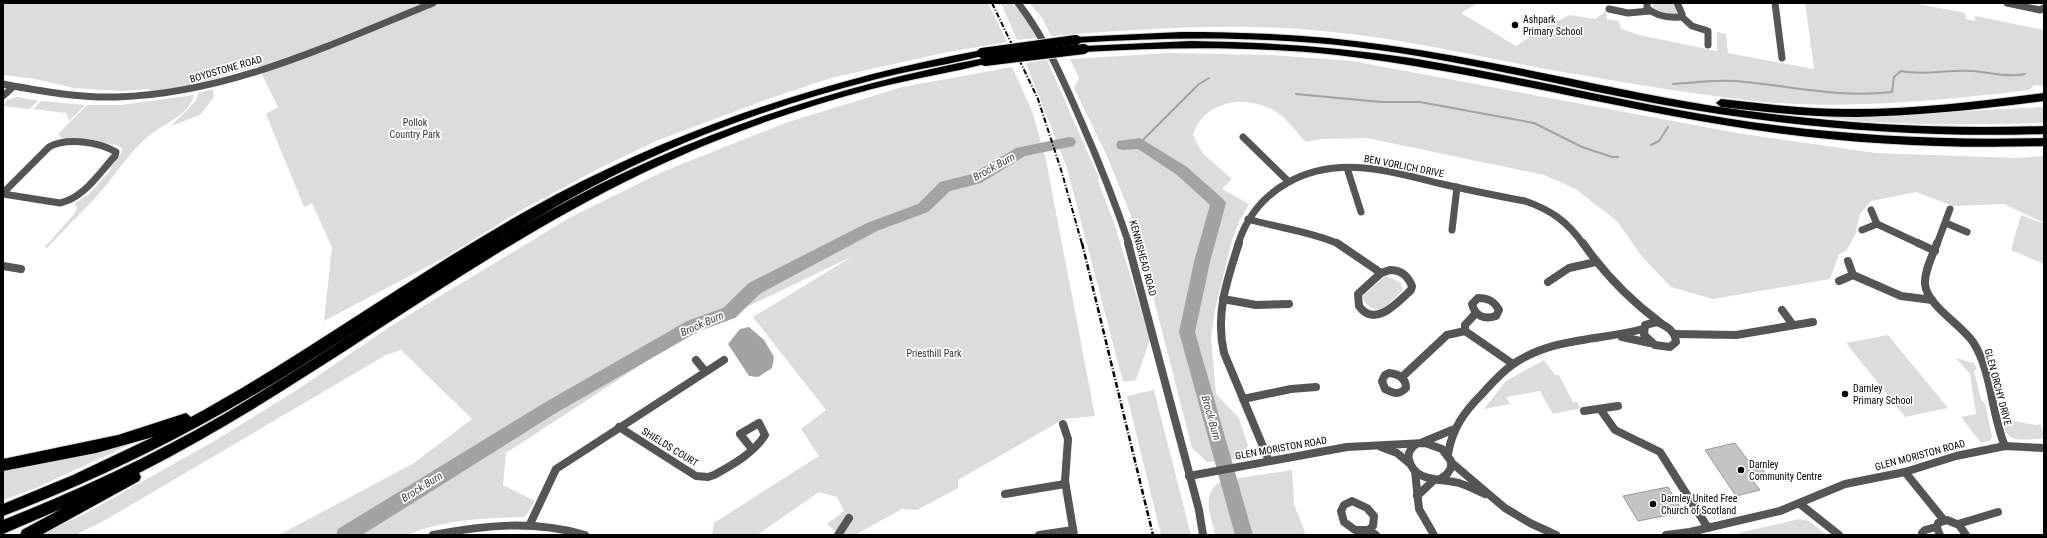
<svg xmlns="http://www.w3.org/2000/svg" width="2047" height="538" viewBox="0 0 2047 538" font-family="'Roboto Condensed',sans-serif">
<rect width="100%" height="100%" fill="#fff"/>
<g fill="#dcdcdc">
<polygon points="3,3 988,3 1007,42 943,53 831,78 768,99 656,141 596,170 518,212 442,259 324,321 332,247 312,203 304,207 266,114 278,107 258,66 206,81 197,86 151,91 150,89 122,91 74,88 35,79 3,75"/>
<polygon points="1001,3 1013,4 1027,20 1037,38 1017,40"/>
<path d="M1029,3h449l-17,10 55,33 29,-19 25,-12 25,4 11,-8 1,8 12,2 2,8 22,7 74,15v-19l9,2 2,19 86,16 -9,-66h109l51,10 1,6 9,2v-5l69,14v56l-10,-1 -5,5c-89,11 -187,20 -276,11 -66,-8 -131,-19 -196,-30 -78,-14 -155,-33 -234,-40 -92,-9 -180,-2 -272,5l-8,-17z"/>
<path d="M1653,3h19l6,11c-9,1 -19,0 -25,-6z"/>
<path d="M1170,53l101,2 81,6 385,72 139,20 140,5 28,-2v67l-40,-19 -51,2 -37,-14 -45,9 -11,13 -5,21 -9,16 -7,3 -9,25 -117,20 -42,-12 -28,-29 -26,-37 -43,-33 -30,-13 -177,-37 -47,1 -14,3c-9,-9 -18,-22 -28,-29 -29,-19 -74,-14 -85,22l10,19 29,25 -10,10 27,15 -10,18 -7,18 -17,70 -4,28 5,56 23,24 9,28 -11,13 -30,3 -15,-14 -57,-222 -28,-70 -33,-68 5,-10 -9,-19z"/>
<polygon points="1047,60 1099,178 1098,181 1114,223 1150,339 1136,380 1123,382 1067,168 1026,63"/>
<path d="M1012,67l20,44 14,49 49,256 -31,3 -106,61v8l-41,22 -15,-1 -47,26h-16l-12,-11 17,-13 -7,-14 -18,-5 -62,43h-45l2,-12 105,-67 -18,-27 25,-19 -73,-93 100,-61 -171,82 -176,115 -3,32 32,16 -10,16c-40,1 -81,2 -118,18h-128l135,-72 58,-44 -71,-69 -15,5 -284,167 -27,13h-34l49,-24 126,-71 84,-52 94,-64 175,-106 93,-46 123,-49 117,-36z"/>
<polygon points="209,90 213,90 214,97 200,115 171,126 195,102 199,93"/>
<path d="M194,95c-5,20 -29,28 -44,40 -22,17 -35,42 -54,62 -16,18 -33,33 -49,51l-2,-1 30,-34 2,-4 -2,-6 13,-8 21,-23 1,-4 12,-16v-4l-5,-3 -56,-7 -3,-4 29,-29h34z"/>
<polygon points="16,97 19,97 38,101 29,109 3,106 7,100"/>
<polygon points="41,101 85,105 69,121 66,113 33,109"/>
<path d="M2044,107l-1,16c-77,2 -155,3 -231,-7l35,1z"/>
<polygon points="2021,215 2044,224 2044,264 2011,250"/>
<path d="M1385,276l15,6 3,8 -21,20c-9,0 -16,-4 -19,-12l1,-3z"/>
<polygon points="1888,335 1948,408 1905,417 1846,343"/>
<polygon points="1956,358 1974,363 1977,369 1974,371 1981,399 1985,404 1992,436 1990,441 1981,443 1961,417 1976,414 1970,374"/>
<polygon points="1544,360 1555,375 1559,375 1573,402 1577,402 1581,408 1553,414 1540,391 1506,397 1510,404 1484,409 1506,381"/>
<polygon points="1154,390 1191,535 1161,535 1127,396"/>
<path d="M2002,419l34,6 5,-1 3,12 -2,3c-22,0 -36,6 -40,-20z"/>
<polygon points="131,444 36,488 3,500 3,471"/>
<path d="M1292,470l2,34 12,31h-91c-4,-21 -15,-40 6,-54z"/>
<polygon points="1799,519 1809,521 1827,535 1741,535 1739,533"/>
</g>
<polygon fill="#a3a3a3" points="749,327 764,340 774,357 772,368 758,377 749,376 728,344 740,329"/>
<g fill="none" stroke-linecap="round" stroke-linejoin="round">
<g stroke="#a3a3a3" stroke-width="2">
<path d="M1673,84c24,-2 49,-5 73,-2 50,5 96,16 146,10l2,-15 7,-6c24,5 47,-2 72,0 15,1 37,7 52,3"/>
<polyline points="1296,94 1381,102 1420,102 1534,123 1582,147 1612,157 1618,157"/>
<polyline points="1140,143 1199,84 1209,78"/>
<polyline points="1651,145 1659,141 1668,127"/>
</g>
<g fill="#a3a3a3" fill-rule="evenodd">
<polygon points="1069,137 1074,138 1076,142 1074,146 1025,156 981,183 950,191 928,212 877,231 761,293 735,318 699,331 556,413 362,535 336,535 338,529 544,403 687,321 723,308 749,283 867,223 918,204 940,182 972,174 1016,148"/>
<polygon points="1140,138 1187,167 1223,199 1226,203 1210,262 1195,332 1253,535 1235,535 1179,332 1194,262 1210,205 1177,175 1138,149 1123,150 1118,149 1116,145 1118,141"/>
</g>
</g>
<g fill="#c4c4c4" stroke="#999">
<polygon points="1735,443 1752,466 1759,465 1766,474 1751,478 1760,490 1736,496 1705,450"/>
<polygon points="1668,487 1683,512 1638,521 1623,496"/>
</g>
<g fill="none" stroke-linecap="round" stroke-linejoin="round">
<defs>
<g id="motorway">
<path d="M1181,32c68,0 137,3 205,13 110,15 217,43 327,61 110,17 220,24 331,20v8c-130,4 -258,-7 -385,-30 -102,-19 -202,-45 -304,-57 -93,-11 -186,-10 -279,-4l-5,-3 5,-3z"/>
<path d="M1191,41c74,1 147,6 220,17 105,17 209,43 314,60 106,17 212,23 319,20v8c-107,3 -214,-3 -320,-21 -129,-21 -257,-55 -387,-70 -84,-9 -169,-8 -253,-3l-5,-3 5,-3z"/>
<path d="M982,50l5,3 -1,2c-38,10 -76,15 -113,25 -90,23 -180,55 -262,97 -110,56 -210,127 -314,192 -93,58 -191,108 -294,147v-12l70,-29 80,-38 -57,16 -93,18v-12l115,-24 68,-22 5,4c126,-69 240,-156 366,-223 135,-71 276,-116 425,-144z"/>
<path d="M985,58l5,3 -1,2c-39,10 -79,16 -117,26 -92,24 -183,59 -267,103 -161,84 -304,199 -466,281l2,4 -2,4 -98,54h-21l2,-5 39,-21 -58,25v-14c85,-34 168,-73 246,-121 100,-60 195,-130 298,-187 138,-76 283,-125 438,-154z"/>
<path d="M2044,93v8c-62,8 -125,15 -187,16 -46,0 -91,-5 -136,-10l-5,-4 5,-4c45,5 90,11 136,10 62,0 125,-8 187,-16z"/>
</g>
</defs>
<use href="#motorway" stroke="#dbdbdb" stroke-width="2"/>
<g stroke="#555" stroke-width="7">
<path d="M1647,3v5c9,8 21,10 33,9l2,-3 -5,-11"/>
<polyline points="1775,3 1782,58"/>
<polyline points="2007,3 2040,10 2044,8"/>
<polyline points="1609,9 1628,13 1650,11"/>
<polyline points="1681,16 1692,26 1708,31 1708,45"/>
<polyline points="3,96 13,87"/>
<polyline points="1243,137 1288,181"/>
<polyline points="1347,168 1361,212"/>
<path d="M3,193l46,-46c18,-10 50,-5 67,5l-1,4c-16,17 -31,42 -55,47l-57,-9"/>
<path d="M1248,219c30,9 62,12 91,25"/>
<polyline points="1946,223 1967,232"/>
<polyline points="1877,224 1920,244"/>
<polyline points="1452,230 1457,187"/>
<polyline points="1862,230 1877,224 1871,210"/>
<path d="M1238,244c18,-56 70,-81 126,-76 27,2 52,10 78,16 27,6 55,12 83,17 26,9 43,21 58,43"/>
<polyline points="1937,244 1950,209"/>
</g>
<g stroke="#555" stroke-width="8">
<path d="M1239,243c-12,37 -24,71 -15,110l45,108"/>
<polyline points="1337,243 1381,273"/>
<path d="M1583,243c22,32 48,58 79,81"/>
<polyline points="1918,243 1935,251"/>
<path d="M1937,243c-4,12 -13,28 -12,41 2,22 36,40 48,58 19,29 18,72 32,104"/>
<polyline points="3,266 21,269"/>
<path d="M1390,270c11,0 18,6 22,16l-1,4c-13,12 -36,39 -52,16l-1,-12 23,-21z"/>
<polyline points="1853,275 1901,296 1932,300"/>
<polyline points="1839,281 1853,275 1848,261"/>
<polyline points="1548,282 1569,268 1596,262"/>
<path d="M1478,298c10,0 16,3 21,12l-3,6c-12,4 -21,0 -24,-12z"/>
<polyline points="1223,299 1256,305 1289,304"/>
<polyline points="1782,310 1793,325"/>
<path d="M1657,322c10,4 18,9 19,20l-6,5 -15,-2 -11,-10 1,-10z"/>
<polyline points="1465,331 1465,325 1476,313"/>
<polyline points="1675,334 1736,335 1813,322"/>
<polyline points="1622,337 1650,343"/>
<polyline points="696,360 705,371"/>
<path d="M1389,373c10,1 17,5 17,15 -8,8 -12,5 -21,1l-3,-8 3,-6z"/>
<polyline points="1402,377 1447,335 1465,331 1513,364"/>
<polyline points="1243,399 1291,389 1316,387"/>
<polyline points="1600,409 1615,430 1660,452 1708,528"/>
<polyline points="1584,411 1618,406"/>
<polyline points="1063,424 1068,439 1065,481 1074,535"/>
<path d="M619,427l77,49 12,1 6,-2c18,-10 40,-22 51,-40l-6,-12 -19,11 12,15"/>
<polyline points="1423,442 1452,430"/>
<path d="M1448,454c4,-25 16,-42 34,-60 9,-10 19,-21 30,-29 39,-28 87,-24 131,-36"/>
<polyline points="1415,471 1419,509 1434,535"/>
<polyline points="1905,472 1943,519"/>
<polyline points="1005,494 1065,484"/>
<polyline points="1417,496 1434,480"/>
<polygon points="1352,501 1367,508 1374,516 1373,526 1368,530 1355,530 1344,522 1341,511 1344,505"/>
<polyline points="1800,504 1839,535"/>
<polyline points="530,524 556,469 724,360"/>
<polyline points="1958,524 1998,512"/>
<polyline points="1369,530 1376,535"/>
<path d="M433,535c51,-10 101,-15 152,0"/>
<polyline points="838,535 849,518"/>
<polyline points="1039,535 1073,530"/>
<polyline points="1923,535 1922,533 1925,530 1936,527"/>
<polyline points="1940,535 1937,528 1938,523 1947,520 1959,525 1966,535"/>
</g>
<g stroke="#555" stroke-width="7">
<path d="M1018,3c28,36 45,77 63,118 18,41 34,81 48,123"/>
<path d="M3,84c38,7 75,14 114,13 111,-3 215,-53 316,-94"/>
</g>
<g stroke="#555" stroke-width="8">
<polyline points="1128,243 1199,510 1203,535"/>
<path d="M1416,444c-5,4 -9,9 -7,16 6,23 32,18 50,23 9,3 17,7 26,11"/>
<polyline points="1381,447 1397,453 1409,463"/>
<polyline points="1452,463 1505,508 1530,523 1556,535"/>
<polyline points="1189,476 1347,447 1425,443 1442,449 1451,461 1451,468 1447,474 1439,480"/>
<polyline points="1666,535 1690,532 1780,511 1845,484 1905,472 1956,456 2005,446 2044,448"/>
</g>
<use href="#motorway" fill="#000" fill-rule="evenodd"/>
<polyline stroke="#000" stroke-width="2" stroke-dasharray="5.5 2 1 2" stroke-linecap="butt" points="992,3 1038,99 1062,173 1082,244"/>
<polyline stroke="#000" stroke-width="2.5" stroke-dasharray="6 2 1 2" stroke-linecap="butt" points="1082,243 1153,535"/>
<defs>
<g id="motorway-bridge">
<polyline points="982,53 1076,40"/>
<polyline points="985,61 1084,49"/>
</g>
</defs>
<use href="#motorway-bridge" stroke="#dbdbdb" stroke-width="12" stroke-linecap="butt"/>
<use href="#motorway-bridge" stroke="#000" stroke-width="10"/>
</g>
<g fill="#000" stroke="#fff" stroke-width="1.5">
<circle cx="1515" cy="25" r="4"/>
<circle cx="1845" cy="394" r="4"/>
<circle cx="1741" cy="470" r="4"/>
<circle cx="1653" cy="504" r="4"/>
</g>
<g text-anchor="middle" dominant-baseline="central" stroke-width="3.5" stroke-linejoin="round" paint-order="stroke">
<g font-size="10" fill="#000" stroke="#fff" text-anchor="start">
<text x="1523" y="19">Ashpark<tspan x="1523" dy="12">Primary School</tspan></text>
<text x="1853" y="388">Darnley<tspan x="1853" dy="12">Primary School</tspan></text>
<text x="1749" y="464">Darnley<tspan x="1749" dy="12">Community Centre</tspan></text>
<text x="1661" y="498">Darnley United Free<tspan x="1661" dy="12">Church of Scotland</tspan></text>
</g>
<g font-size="10" fill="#000" stroke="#fff">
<text transform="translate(226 69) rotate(-16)">BOYDSTONE ROAD</text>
<text transform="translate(1404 166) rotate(11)">BEN VORLICH DRIVE</text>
<text transform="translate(1143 258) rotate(75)">KENNISHEAD ROAD</text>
<text transform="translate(1998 387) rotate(75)">GLEN ORCHY DRIVE</text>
<text transform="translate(670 447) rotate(32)">SHIELDS COURT</text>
<text transform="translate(1281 448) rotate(-10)">GLEN MORISTON ROAD</text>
<text transform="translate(1920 455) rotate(-15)">GLEN MORISTON ROAD</text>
</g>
<g font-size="10" fill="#333" stroke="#fff">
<text x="415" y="122">Pollok<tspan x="415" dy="12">Country Park</tspan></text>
<text x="934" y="353">Priesthill Park</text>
</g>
<g font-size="11" font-style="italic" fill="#444" stroke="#fff">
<text transform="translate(994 167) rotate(-29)">Brock Burn</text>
<text transform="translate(702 324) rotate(-24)">Brock Burn</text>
<text transform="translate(1211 418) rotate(74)">Brock Burn</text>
<text transform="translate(422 487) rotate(-32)">Brock Burn</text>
</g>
</g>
<rect width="2047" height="538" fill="none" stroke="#000000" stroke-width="8"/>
</svg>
